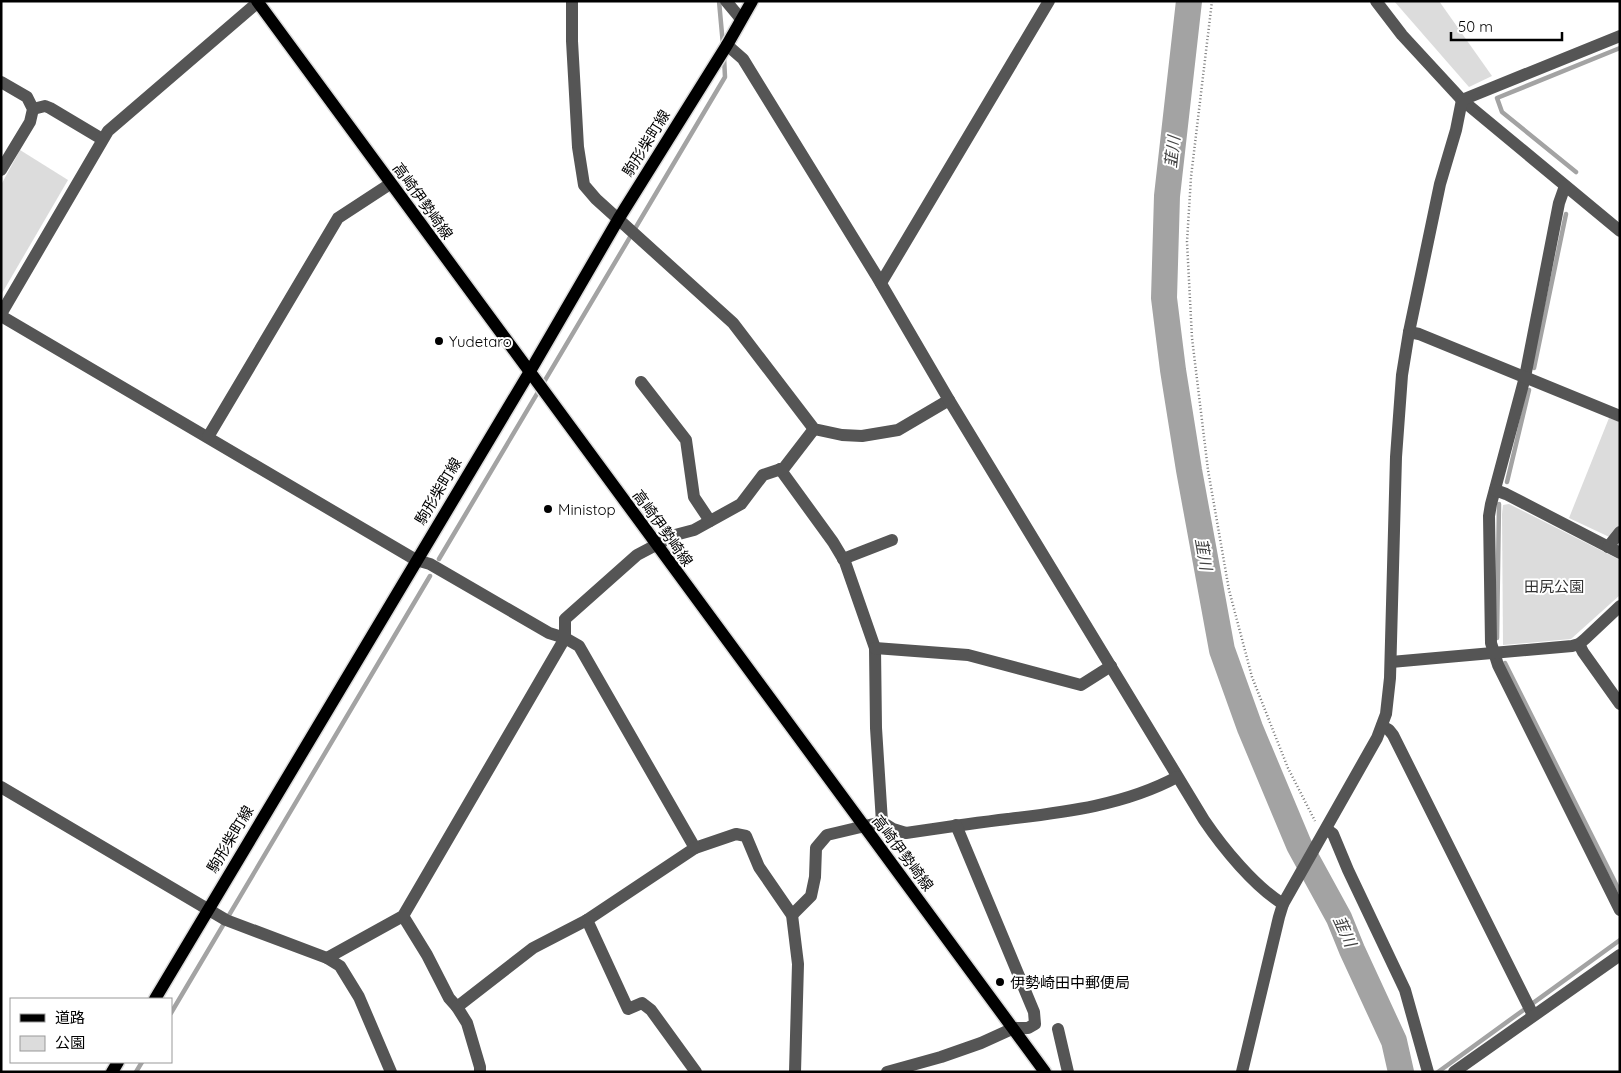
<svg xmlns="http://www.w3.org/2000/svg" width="1621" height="1073" viewBox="0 0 1621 1073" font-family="Quicksand,'Noto Sans JP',sans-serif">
<rect width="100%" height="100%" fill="#fff"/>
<g fill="#dcdcdc">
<polygon points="1394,1 1439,1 1492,76 1469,87"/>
<polygon points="20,150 68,180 1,295 1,185"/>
<polygon points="1609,418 1620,422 1620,542 1569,518"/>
<polygon points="1509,504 1620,560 1620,595 1571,639 1503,645 1502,514 1503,505"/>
</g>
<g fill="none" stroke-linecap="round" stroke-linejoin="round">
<g stroke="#a3a3a3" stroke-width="4.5">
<polyline points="719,1 723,45"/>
<polyline points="1576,172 1502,112 1497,98 1620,48"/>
<polyline points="1534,368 1566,214"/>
<polyline points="1507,482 1529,390"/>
<polyline points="439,559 725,77 724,57"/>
<polyline points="1497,638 1499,504"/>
<polyline points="1505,663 1620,892"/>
<polyline points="171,1013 430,576"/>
<polyline points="136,1072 142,1062"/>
<polyline points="1438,1072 1620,940"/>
</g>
<polyline stroke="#a3a3a3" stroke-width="26" points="1189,1 1167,196 1164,298 1173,370 1189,470 1222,650 1250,728 1299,845 1339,918 1352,950 1394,1041 1401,1072"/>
<defs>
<g id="major">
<polyline points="257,1 1045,1072"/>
<polyline points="155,999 529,373 619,218 727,45 752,1"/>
<polyline points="112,1072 118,1062"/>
</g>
</defs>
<use href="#major" stroke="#dbdbdb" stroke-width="15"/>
<polyline stroke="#777" stroke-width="2.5" stroke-dasharray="1 2.5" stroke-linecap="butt" points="1212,1 1191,177 1187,242 1192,338 1208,470 1229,590 1252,677 1288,768 1315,821"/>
<g stroke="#555" stroke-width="12">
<polyline points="572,1 572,41 578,147 584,185 596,199 733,323 814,429 842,435 862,436 898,430 949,400"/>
<polyline points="726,1 741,19"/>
<polyline points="1376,1 1402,35 1462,100 1620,231"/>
<path d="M727,45l16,14 133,216 73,125 255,420c19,28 50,66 79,84"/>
<polyline points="1,82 27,97 33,109 30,122 1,170"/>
<polyline points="33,109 45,106 50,108 102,139"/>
<polyline points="1565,186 1559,203 1525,377 1491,504 1489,516 1491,643 1498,665 1620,910"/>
<polyline points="881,283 1049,1"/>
<polyline points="1,314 108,131 257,3"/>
<polyline points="1,316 416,560 430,564 549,633 565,638 579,646 695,848 736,834 746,836 759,867 792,915 798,964 795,1072"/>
<polyline points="1409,332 1419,334 1620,416"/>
<polyline points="641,382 686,440 694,497 710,521"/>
<polyline points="208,437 338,218 390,184"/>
<polyline points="780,469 833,542 845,562 875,648 876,728 882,822"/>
<polyline points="1495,490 1506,494 1620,553"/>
<polyline points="1608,547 1620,532"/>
<polyline points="843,559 892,540"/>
<polyline points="1579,644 1583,652 1620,704"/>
<polyline points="875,648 968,655 1081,685 1111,666"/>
<polyline points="1391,662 1572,646 1579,644 1585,639 1620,606"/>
<polyline points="1382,726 1389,730 1393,735 1533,1015"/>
<polyline points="1,787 226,920 327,958 340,966 359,997 391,1072"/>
<polyline points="1326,829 1333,834 1348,870 1405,990 1428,1072"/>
<path d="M792,915l19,-19 4,-19 1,-29 11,-13 55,-13 11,7 13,4c34,-5 68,-10 102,-14 58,-7 117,-14 169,-42"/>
<polyline points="403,916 427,955 449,998 457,1007"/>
<polyline points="587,920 628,1009 642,1003 651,1010 696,1072"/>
<polyline points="327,958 403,916 565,638 565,619 637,555 675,535 694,530 741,504 763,475 784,468 814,429"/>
<polyline points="1058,1029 1068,1072"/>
<polyline points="480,1072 480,1067 467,1023 457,1007 533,948 587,920 695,848"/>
<polyline points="887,1072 941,1057 981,1043 1014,1028 1028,1028 1035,1024 1034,1012 956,825"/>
<polyline points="1242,1072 1279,917 1283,904 1377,738 1386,714 1390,678 1396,457 1402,375 1409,332 1440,184 1456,130 1462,100 1620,36"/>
<polyline points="1454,1072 1620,955"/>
</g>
<use href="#major" stroke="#000" stroke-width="12"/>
</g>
<g fill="#000" stroke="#fff" stroke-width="2">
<circle cx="439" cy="341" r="5"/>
<circle cx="548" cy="509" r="5"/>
<circle cx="1000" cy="982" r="5"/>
</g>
<g text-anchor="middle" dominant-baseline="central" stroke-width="4" stroke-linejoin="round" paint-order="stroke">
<g font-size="15" fill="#000" stroke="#fff">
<text transform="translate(646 143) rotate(-58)">駒形柴町線</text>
<text transform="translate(423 201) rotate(54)">高崎伊勢崎線</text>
<text transform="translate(438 491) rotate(-59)">駒形柴町線</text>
<text transform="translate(663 528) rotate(54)">高崎伊勢崎線</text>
<text transform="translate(230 839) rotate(-59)">駒形柴町線</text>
<text transform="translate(903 853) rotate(53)">高崎伊勢崎線</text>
</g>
<g font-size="15" fill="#000" stroke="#fff" text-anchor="start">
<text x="449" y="341">Yudetaro</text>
<text x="558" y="509">Ministop</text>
<text x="1010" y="982">伊勢崎田中郵便局</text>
</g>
<g font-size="15" fill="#333" stroke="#fff">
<text x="1554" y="586">田尻公園</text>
</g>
<g font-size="16" font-style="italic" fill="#444" stroke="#fff">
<text transform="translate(1172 152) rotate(-84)">韮川</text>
<text transform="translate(1204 554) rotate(80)">韮川</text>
<text transform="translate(1345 931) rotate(65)">韮川</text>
</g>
</g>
<rect width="1621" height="1073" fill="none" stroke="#000000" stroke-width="5"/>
<rect x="10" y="998" width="162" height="65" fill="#ffffff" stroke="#999999"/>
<rect x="20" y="1014" width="25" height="8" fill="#000000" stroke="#999999"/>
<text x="55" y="1023" font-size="15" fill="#000000">道路</text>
<rect x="20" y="1036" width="25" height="15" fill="#dcdcdc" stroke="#999999"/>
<text x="55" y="1048" font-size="15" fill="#000000">公園</text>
<path d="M1451 32v8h111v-8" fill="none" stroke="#000000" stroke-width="2.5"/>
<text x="1458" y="32" font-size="15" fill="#000000" stroke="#ffffff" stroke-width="4" paint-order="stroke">50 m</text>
</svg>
